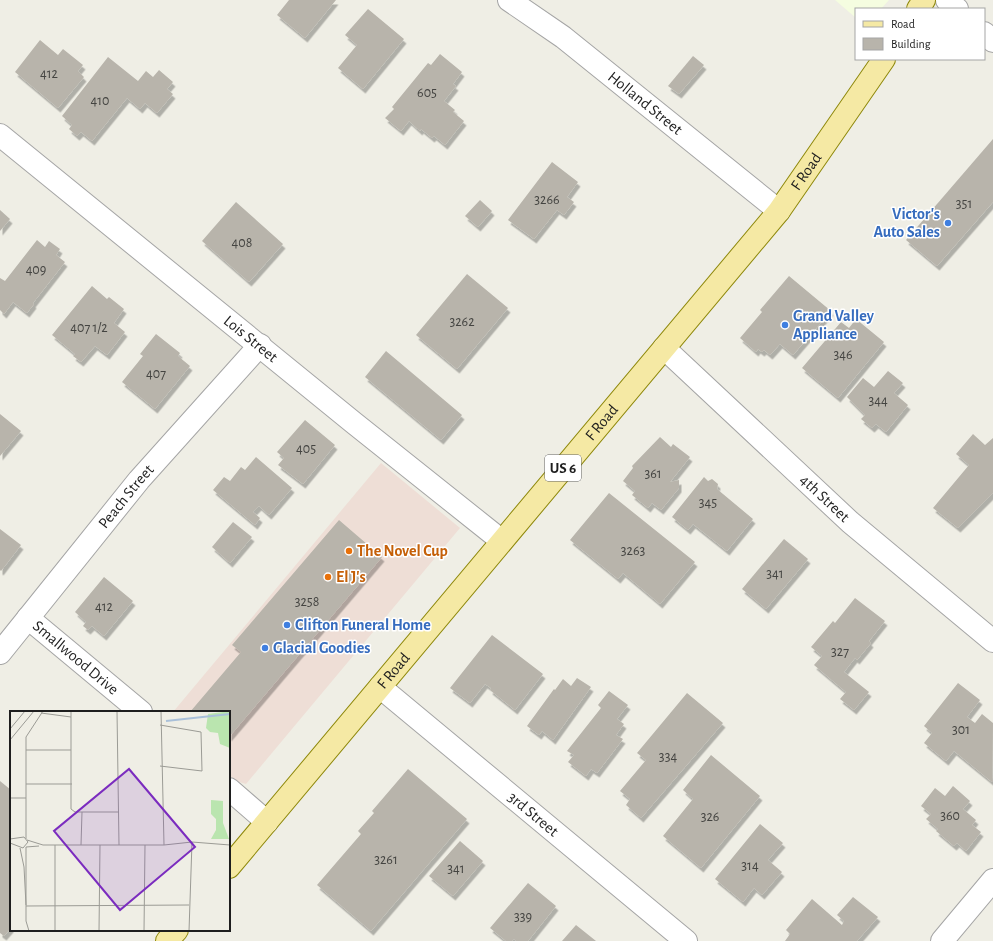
<svg xmlns="http://www.w3.org/2000/svg" width="993" height="941" viewBox="0 0 993 941" font-family="'Alegreya Sans',sans-serif">
<defs>
<filter id="shadow"><feDropShadow dx="2.5" dy="4.5" stdDeviation="0" flood-color="#0004"/></filter>
</defs>
<rect width="100%" height="100%" fill="#efeee5"/>
<polygon fill="#eeded6" points="381,463 460,528 246,784 236,781 229,775 229,712 173,712"/>
<polygon fill="#f5fde0" points="835,0 889,0 881,9 856,9 856,18"/>
<g fill="#b8b4ab" filter="url(#shadow)">
<polygon points="289,0 336,0 305,38 277,15"/>
<polygon points="368,9 404,39 363,89 338,68 357,45 345,35"/>
<polygon points="40,40 58,55 63,49 83,65 78,71 84,77 58,108 15,72"/>
<polygon points="440,54 462,72 453,84 456,86 444,101 455,110 453,112 464,121 445,145 434,136 432,138 421,129 420,131 409,121 401,131 385,118 394,109 392,107 428,63 431,65"/>
<polygon points="693,56 704,65 679,94 668,86"/>
<polygon points="108,57 138,81 146,71 153,77 159,70 173,82 167,89 173,94 157,113 145,103 140,109 127,98 92,141 81,132 77,136 69,129 72,125 62,116"/>
<polygon points="993,139 993,202 937,266 906,240"/>
<polygon points="552,162 578,182 567,197 574,202 564,215 557,210 534,239 508,220"/>
<polygon points="480,200 492,211 478,227 465,216"/>
<polygon points="236,202 283,244 249,282 202,241"/>
<polygon points="0,210 10,219 0,231"/>
<polygon points="37,240 45,247 49,241 60,249 56,255 65,262 33,303 34,304 27,313 13,302 4,314 0,310 0,278 5,281"/>
<polygon points="467,274 508,308 457,369 416,335"/>
<polygon points="789,276 831,311 793,355 780,344 770,355 764,350 762,352 758,349 756,352 740,338 762,312 760,310"/>
<polygon points="92,286 107,299 109,297 124,309 114,323 125,332 107,355 95,346 81,362 73,356 75,354 52,335"/>
<polygon points="856,319 884,342 838,398 802,368 841,322 849,328"/>
<polygon points="156,334 180,353 178,356 190,366 155,409 122,382 143,356 140,354"/>
<polygon points="386,351 462,415 441,440 365,377"/>
<polygon points="888,371 903,383 894,393 908,405 886,432 876,424 872,428 861,419 865,415 847,397 863,378 874,387"/>
<polygon points="0,414 21,431 0,456"/>
<polygon points="305,420 335,445 303,484 278,465 284,458 277,452"/>
<polygon points="973,434 985,445 993,438 993,493 958,528 933,508 969,465 956,454"/>
<polygon points="660,437 671,447 673,444 690,457 670,482 679,480 679,488 661,510 652,503 648,508 632,495 635,491 623,481 633,468 632,466"/>
<polygon points="256,457 292,488 269,515 259,506 253,512 260,518 255,525 213,490 224,477 230,481 241,467 245,470"/>
<polygon points="704,477 708,481 712,479 718,484 717,489 753,519 727,551 693,524 688,530 672,517"/>
<polygon points="609,493 695,562 660,604 623,573 618,579 570,540"/>
<polygon points="339,520 382,557 229,737 229,712 190,712 241,652 232,645"/>
<polygon points="233,522 252,537 230,563 212,547"/>
<polygon points="0,529 21,545 1,571 0,570"/>
<polygon points="784,539 808,559 766,609 742,589"/>
<polygon points="104,577 133,601 104,636 92,626 88,630 83,626 86,622 75,612"/>
<polygon points="855,598 885,621 869,641 871,643 857,660 855,658 844,672 869,692 854,710 840,699 846,692 814,665 822,656 811,647 833,621 835,623"/>
<polygon points="492,635 543,674 515,710 490,690 491,688 485,684 470,703 450,688"/>
<polygon points="577,678 591,687 553,740 542,731 539,735 527,726 554,689 555,690 563,679 571,686"/>
<polygon points="958,683 980,700 967,717 975,723 982,714 993,723 992,782 954,751 946,761 924,743 932,733 924,726"/>
<polygon points="609,691 628,705 617,719 624,724 616,735 623,739 597,773 591,769 586,776 568,762 574,755 567,751 601,708 598,705"/>
<polygon points="687,693 723,723 641,818 626,805 630,799 620,791 646,760 637,753"/>
<polygon points="711,755 760,796 701,868 663,836 693,799 683,790"/>
<polygon points="408,769 467,819 371,931 317,885 361,834 358,831 374,813 372,811"/>
<polygon points="0,781 11,790 11,928 4,936 0,933"/>
<polygon points="953,786 970,801 963,809 976,820 972,825 981,832 966,851 957,843 954,846 936,831 938,829 926,819 931,814 921,806 935,788 945,796"/>
<polygon points="760,824 783,843 768,860 782,872 762,895 754,888 743,902 715,879"/>
<polygon points="460,841 483,861 453,896 429,876"/>
<polygon points="528,883 556,906 528,941 516,941 514,939 512,941 506,941 490,928"/>
<polygon points="853,897 878,917 857,941 785,941 790,934 786,930 812,899 842,925 844,921 837,915"/>
<polygon points="576,925 596,941 562,941"/>
</g>
<g fill="none" stroke-linecap="round" stroke-linejoin="round">
<defs>
<g id="street">
<path id="s1" d="M509,0l54,37 216,174"/>
<polyline points="947,0 957,9"/>
<polyline points="984,33 993,41"/>
<path id="s2" d="M0,135l354,288 148,118"/>
<path id="s3" d="M664,348l186,174 143,119"/>
<path id="s4" d="M28,618l113,94"/>
<path id="s5" d="M0,653l139,-173 121,-135"/>
<path id="s6" d="M380,687l306,254"/>
<polyline points="229,789 267,822"/>
<polyline points="942,941 993,880"/>
</g>
<g id="primary">
<polyline points="918,9 924,0"/>
<path id="s7" d="M229,867l550,-656 105,-152"/>
<polyline points="167,941 177,930"/>
</g>
</defs>
<use href="#street" stroke="#a5a5a5" stroke-width="24"/>
<use href="#primary" stroke="#8e880a" stroke-width="24"/>
<use href="#street" stroke="#fff" stroke-width="22"/>
<use href="#primary" stroke="#f5e9a4" stroke-width="22"/>
</g>
<g fill="#3f7fe0" stroke="#fff" stroke-width="1.5">
<circle cx="948" cy="223" r="4"/>
<circle cx="785" cy="325" r="4"/>
<circle cx="287" cy="625" r="4"/>
<circle cx="265" cy="648" r="4"/>
</g>
<g fill="#e8710a" stroke="#fff" stroke-width="1.5">
<circle cx="349" cy="551" r="4"/>
<circle cx="328" cy="577" r="4"/>
</g>
<g text-anchor="middle" dominant-baseline="central" stroke-width="3" stroke-linejoin="round" paint-order="stroke">
<g font-size="14" fill="#444441">
<text x="49" y="74">412</text>
<text x="427" y="93">605</text>
<text x="100" y="101">410</text>
<text x="547" y="200">3266</text>
<text x="964" y="204">351</text>
<text x="242" y="243">408</text>
<text x="36" y="270">409</text>
<text x="462" y="322">3262</text>
<text x="89" y="328">407 1/2</text>
<text x="843" y="355">346</text>
<text x="156" y="374">407</text>
<text x="878" y="401">344</text>
<text x="306" y="449">405</text>
<text x="653" y="474">361</text>
<text x="708" y="503">345</text>
<text x="633" y="551">3263</text>
<text x="775" y="574">341</text>
<text x="307" y="602">3258</text>
<text x="104" y="607">412</text>
<text x="840" y="652">327</text>
<text x="961" y="730">301</text>
<text x="668" y="757">334</text>
<text x="950" y="816">360</text>
<text x="710" y="817">326</text>
<text x="386" y="860">3261</text>
<text x="750" y="866">314</text>
<text x="456" y="869">341</text>
<text x="523" y="917">339</text>
</g>
<rect fill="#fff" stroke="#626262" stroke-width="1" x="545" y="455" width="36" height="26" rx="3"/>
<g font-size="15" font-weight="bold" fill="#1e1e1e">
<text x="563" y="468">US 6</text>
</g>
<g font-size="16" fill="#1e1e1e" stroke="#fff">
<text stroke="none"><textPath href="#s1" startOffset="171">Holland Street</textPath></text>
<text stroke="none"><textPath href="#s7" startOffset="904">F Road</textPath></text>
<text stroke="none"><textPath href="#s2" startOffset="323">Lois Street</textPath></text>
<text stroke="none"><textPath href="#s7" startOffset="580">F Road</textPath></text>
<text stroke="none"><textPath href="#s5" startOffset="201">Peach Street</textPath></text>
<text stroke="none"><textPath href="#s3" startOffset="220">4th Street</textPath></text>
<text stroke="none"><textPath href="#s4" startOffset="62">Smallwood Drive</textPath></text>
<text stroke="none"><textPath href="#s7" startOffset="256">F Road</textPath></text>
<text stroke="none"><textPath href="#s6" startOffset="199">3rd Street</textPath></text>
</g>
<g font-size="16" font-weight="bold" fill="#366cbe" stroke="#fff" text-anchor="start">
<text x="940" y="214" text-anchor="end">Victor's<tspan x="940" dy="18">Auto Sales</tspan></text>
<text x="793" y="316">Grand Valley<tspan x="793" dy="18">Appliance</tspan></text>
<text x="295" y="625">Clifton Funeral Home</text>
<text x="273" y="648">Glacial Goodies</text>
</g>
<g font-size="16" font-weight="bold" fill="#c56008" stroke="#fff" text-anchor="start">
<text x="357" y="551">The Novel Cup</text>
<text x="336" y="577">El J's</text>
</g>
</g>
<g transform="translate(10 711)">
<rect width="220" height="220" fill="#efeee5"/>
<path d="M220,0v37l-10,-4 -2,-11 -8,-1 -4,-4 2,-14zM201,89l12,1v22l6,16h-18l5,-9v-11l-5,-5z" fill="#bae5af"/>
<path fill="none" stroke="#a9c0d9" stroke-width="2" d="M153,0h33M156,10l64,-7"/>
<path fill="none" stroke="#9b9b95" stroke-width="1" d="M61,0v98l4,3h44M107,0l2,134M151,0l3,134M31,2l30,4M150,14l41,7 1,39 -42,-5M0,18l15,-18M0,29l24,-29M16,39h45M16,73h46M0,87h16M0,128l14,-2 4,5 -5,6 -13,-5M16,128v-102l17,-26M17,129l16,5h121l28,-3 38,3M45,134v86M71,134l1,-33M16,136v74l3,10M16,136l13,-1M10,137l4,19 2,38M16,195l163,-1M89,220l1,-86M134,220l1,-86M179,220l3,-89"/>
<path fill="#7b2cbf" fill-opacity="0.15" stroke="#7b2cbf" stroke-width="2" d="M119,58l66,78 -75,63 -66,-79z"/>
<rect width="220" height="220" fill="none" stroke="#1e1e1e" stroke-width="2"/>
</g>
<rect x="855" y="8" width="130" height="52" fill="#ffffff" stroke="#a5a5a5"/>
<rect x="863" y="21" width="20" height="6" fill="#f5e9a4" stroke="#a5a5a5"/>
<text x="891" y="28" font-size="12" fill="#1e1e1e">Road</text>
<rect x="863" y="38" width="20" height="12" fill="#b8b4ab" stroke="#a5a5a5"/>
<text x="891" y="48" font-size="12" fill="#1e1e1e">Building</text>
</svg>
